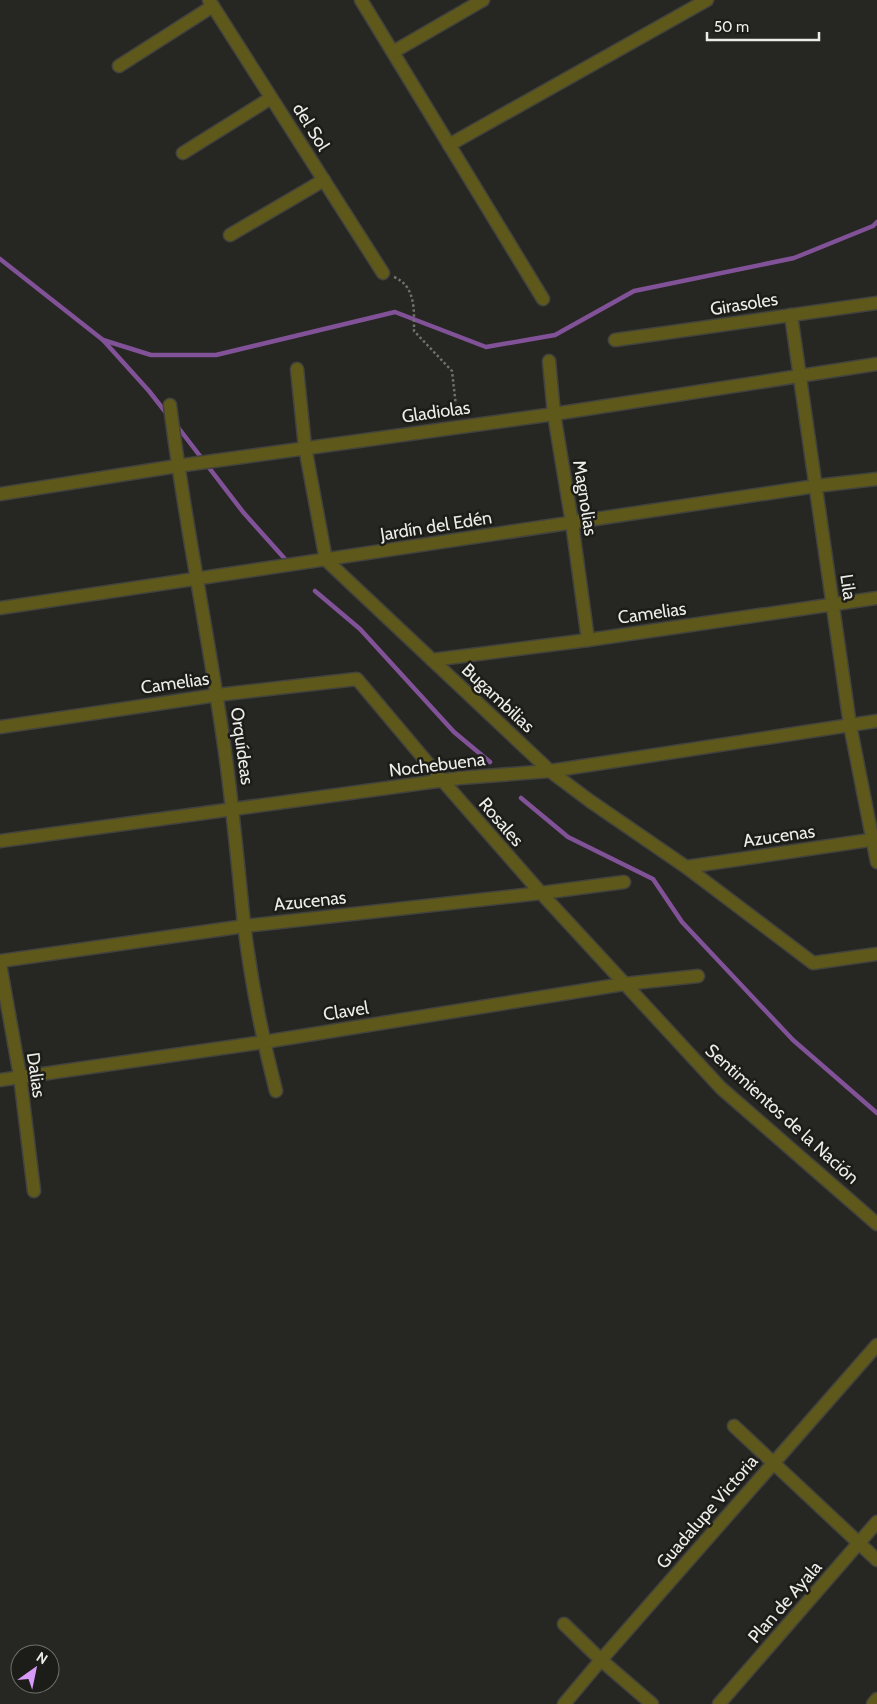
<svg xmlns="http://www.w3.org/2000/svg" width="877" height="1704" viewBox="0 0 877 1704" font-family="Cabin,sans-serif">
<rect width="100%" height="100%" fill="#262622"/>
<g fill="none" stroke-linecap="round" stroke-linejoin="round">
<g stroke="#815298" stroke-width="4.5">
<polyline points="0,259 103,340 149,391 167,414"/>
<polyline points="103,340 151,355 216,355 395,312 486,347 555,335 634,291 794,258 873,226 877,222"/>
<polyline points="177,426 243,512 285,559"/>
<polyline points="315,591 360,629 454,732 490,762"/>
<polyline points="521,798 568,837 653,879 682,922 793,1040 877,1113"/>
</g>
<defs>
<g id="street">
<polyline points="209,0 383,273"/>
<polyline points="361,0 543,299"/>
<polyline points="393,52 483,0"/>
<polyline points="119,66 213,6"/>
<polyline points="449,145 707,0"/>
<polyline points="183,153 271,98"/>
<polyline points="230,235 324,180"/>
<polyline points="791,315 850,725 877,862"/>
<polyline points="615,340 877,303"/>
<polyline points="549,361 554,414 572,523 588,640"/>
<polyline points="297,369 305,447 326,560 550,771 590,801 686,867 813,963 877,954"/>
<path d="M170,405c14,116 39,231 55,347 8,57 13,115 19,172 7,57 18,113 32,167"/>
<polyline points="0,494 177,466 554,414 877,364"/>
<polyline points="0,608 816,486 877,479"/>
<polyline points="432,660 588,640 877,598"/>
<polyline points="0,727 217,695 357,679 442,780 541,893 721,1088 877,1224"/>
<polyline points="0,841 460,778 550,771 877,721"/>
<polyline points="686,867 877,839"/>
<polyline points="0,961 245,926 541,893 624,882"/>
<polyline points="0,964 20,1076 34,1191"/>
<polyline points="0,1080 264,1042 624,984 698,976"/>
<polyline points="734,1426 877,1560"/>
<polyline points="564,1624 601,1660 652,1704"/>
<polyline points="564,1704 601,1660 877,1345"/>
<polyline points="719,1704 877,1522"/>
<polyline points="873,1704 877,1699"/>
</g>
</defs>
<use href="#street" stroke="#42423e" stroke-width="15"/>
<path stroke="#70706d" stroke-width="2.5" stroke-dasharray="2.5 2.5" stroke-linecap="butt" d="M394,277c22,9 20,34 20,54l38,40 5,44"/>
<use href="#street" stroke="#5e581b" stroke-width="12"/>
</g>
<g text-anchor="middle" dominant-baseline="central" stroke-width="5" stroke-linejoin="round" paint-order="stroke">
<g font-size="18" fill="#ececea" stroke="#1c1c18">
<text transform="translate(311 127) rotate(58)">del Sol</text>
<text transform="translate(744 304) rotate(-9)">Girasoles</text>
<text transform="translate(436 412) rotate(-8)">Gladiolas</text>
<text transform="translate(585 498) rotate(81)">Magnolias</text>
<text transform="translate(436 526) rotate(-9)">Jardín del Edén</text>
<text transform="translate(848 587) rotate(82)">Lila</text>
<text transform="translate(652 613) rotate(-8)">Camelias</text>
<text transform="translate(175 683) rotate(-8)">Camelias</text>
<text transform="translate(498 698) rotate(43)">Bugambilias</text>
<text transform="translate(242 746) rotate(82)">Orquídeas</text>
<text transform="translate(437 765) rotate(-7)">Nochebuena</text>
<text transform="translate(501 822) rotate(49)">Rosales</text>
<text transform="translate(779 836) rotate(-8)">Azucenas</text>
<text transform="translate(310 901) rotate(-6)">Azucenas</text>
<text transform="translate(346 1011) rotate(-9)">Clavel</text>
<text transform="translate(36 1075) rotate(82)">Dalias</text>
<text transform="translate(782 1114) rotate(42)">Sentimientos de la Nación</text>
<text transform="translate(707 1512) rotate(-49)">Guadalupe Victoria</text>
<text transform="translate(785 1602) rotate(-49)">Plan de Ayala</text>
</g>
</g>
<g transform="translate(35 1669) rotate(33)"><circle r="24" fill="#1c1c18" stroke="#6f6f6c"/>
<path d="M0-4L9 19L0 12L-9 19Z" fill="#d89af8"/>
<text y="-8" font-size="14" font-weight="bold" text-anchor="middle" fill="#ececea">N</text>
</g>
<path d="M707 32v8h112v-8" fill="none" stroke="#ececea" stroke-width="2.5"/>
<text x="714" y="32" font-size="15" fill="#ececea" stroke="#1c1c18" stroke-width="4" paint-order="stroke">50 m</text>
</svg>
